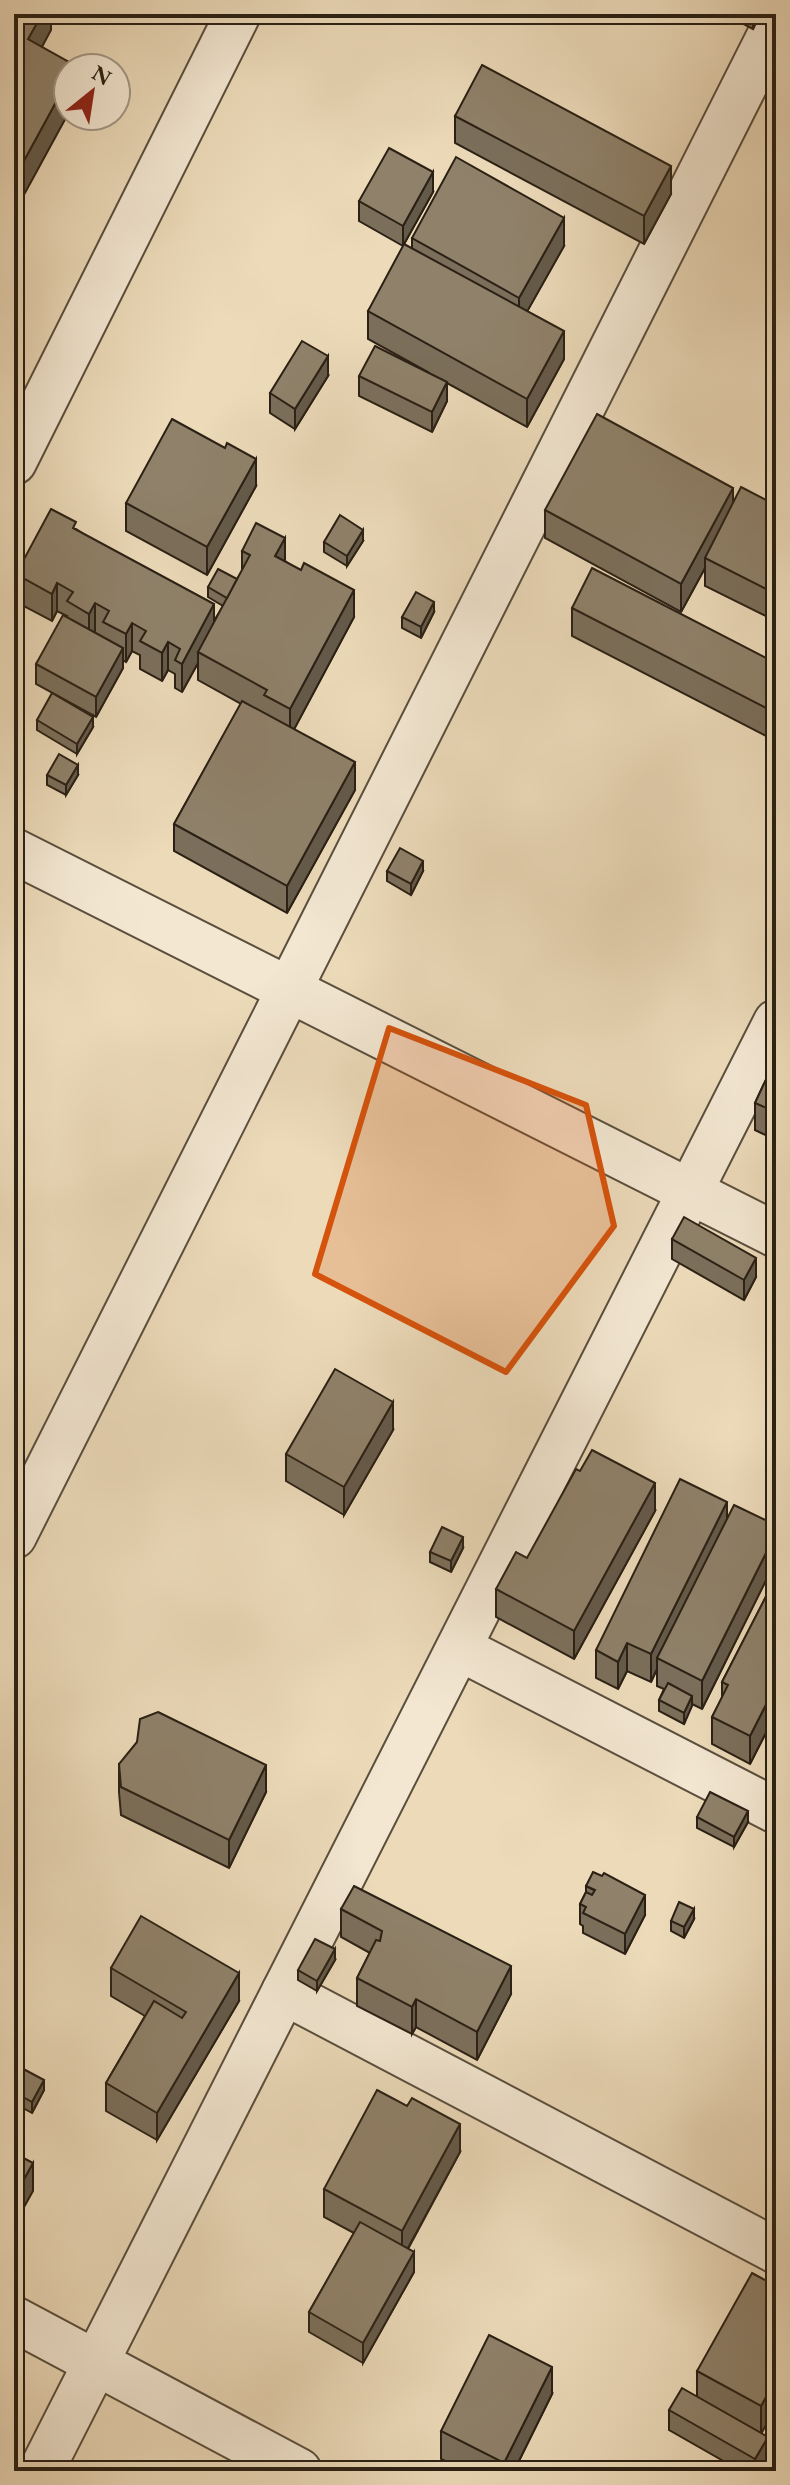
<svg xmlns="http://www.w3.org/2000/svg" width="790" height="2485" viewBox="0 0 790 2485" font-family="'EB Garamond',serif">
<rect width="100%" height="100%" fill="#ecdab9"/>
<filter id="stains"><feTurbulence type="fractalNoise" baseFrequency=".0025" numOctaves="4"/><feColorMatrix values="0 0 0 0 .2 0 0 0 0 .09 0 0 0 0 .02 0 0 0 .5 -.17"/></filter>
<radialGradient id="worn" r=".72"><stop offset=".6" stop-color="#630" stop-opacity="0"/><stop offset="1" stop-color="#630" stop-opacity=".3"/></radialGradient>
<g fill="none" stroke-linecap="round" stroke-linejoin="round">
<defs>
<g id="minor">
<polyline points="14,462 238,14"/>
<polyline points="14,851 776,1235"/>
<polyline points="14,1536 776,23"/>
<polyline points="459,1648 776,1811"/>
<polyline points="284,1992 776,2251"/>
<polyline points="14,2319 299,2471"/>
<polyline points="41,2471 776,1022"/>
</g>
</defs>
<use href="#minor" stroke="#5a4e3d" stroke-width="48"/>
<use href="#minor" stroke="#f3e7d2" stroke-width="44"/>
</g>
<g fill="#7b6f5b" stroke="#2a2014" stroke-width="2">
<polygon points="725,14 760,14 753,29"/>
<polygon points="455,116 671,194 644,244 455,143"/>
<polygon points="433,192 403,246 359,221 359,201"/>
<polygon points="412,238 564,246 527,311 564,359 527,427 447,383 447,401 432,432 359,396 359,376 426,371 368,339 368,311 412,248"/>
<polygon points="328,376 295,429 270,413 270,393"/>
<polygon points="256,486 207,575 126,531 126,503"/>
<polygon points="733,502 776,505 776,621 705,586 705,568 681,612 545,538 545,510"/>
<polygon points="76,529 214,621 223,606 208,597 208,587 237,579 242,571 242,551 285,561 354,617 294,729 355,790 287,913 174,851 174,824 241,704 198,680 198,663 182,692 175,688 175,674 168,670 162,681 140,669 140,655 132,651 126,662 123,660 123,668 96,717 36,684 36,664 67,616 57,611 52,621 16,602 16,574"/>
<polygon points="363,541 347,566 324,552 324,542"/>
<polygon points="572,608 776,663 776,741 572,636"/>
<polygon points="434,612 421,638 402,628 402,617"/>
<polygon points="37,720 93,727 77,754 37,730"/>
<polygon points="47,775 78,775 66,795 47,785"/>
<polygon points="387,871 423,871 411,895 387,881"/>
<polygon points="776,1058 776,1140 755,1130 755,1103"/>
<polygon points="672,1239 756,1277 744,1300 672,1259"/>
<polygon points="393,1430 344,1515 286,1481 286,1454"/>
<polygon points="655,1511 574,1659 496,1617 496,1589 527,1558"/>
<polygon points="727,1520 776,1525 776,1560 702,1709 692,1704 684,1724 659,1711 659,1700 664,1689 657,1686 657,1669 651,1682 627,1671 618,1689 596,1678 596,1650"/>
<polygon points="463,1548 451,1572 430,1562 430,1552"/>
<polygon points="776,1577 776,1713 750,1764 712,1744 712,1717 722,1698 722,1682"/>
<polygon points="119,1764 266,1792 229,1868 121,1815 119,1792"/>
<polygon points="697,1817 748,1822 734,1847 697,1828"/>
<polygon points="586,1886 645,1915 625,1954 583,1933 583,1926 580,1924 580,1904 586,1892"/>
<polygon points="341,1909 511,1994 477,2060 416,2027 412,2034 357,2006 357,1978 370,1953 341,1937"/>
<polygon points="694,1919 684,1938 671,1931 671,1921"/>
<polygon points="335,1960 317,1991 298,1980 298,1970"/>
<polygon points="111,1968 239,2001 157,2140 106,2111 106,2083 145,2016 111,1996"/>
<polygon points="14,2064 44,2090 32,2113 14,2103"/>
<polygon points="460,2152 408,2249 414,2272 363,2363 309,2332 309,2312 354,2233 324,2217 324,2189"/>
<polygon points="776,2286 761,2434 768,2457 760,2471 741,2471 669,2430 669,2410 697,2397 697,2371"/>
<polygon points="552,2394 514,2471 465,2471 441,2459 441,2431"/>
</g>
<g fill="#645a4a" stroke="#2a2014" stroke-width="2">
<polygon points="42,14 51,14 51,30 28,73 28,39"/>
<polygon points="753,14 760,14 753,29"/>
<polygon points="68,80 68,114 14,213 14,179"/>
<polygon points="671,166 671,194 644,244 644,216"/>
<polygon points="433,172 433,192 403,246 403,226"/>
<polygon points="564,218 564,246 519,326 519,298"/>
<polygon points="564,331 564,359 527,427 527,399"/>
<polygon points="328,356 328,376 295,429 295,409"/>
<polygon points="447,382 447,401 432,432 432,412"/>
<polygon points="256,459 256,486 207,575 207,547"/>
<polygon points="733,488 733,516 705,558 705,568 681,612 681,584"/>
<polygon points="363,530 363,541 347,566 347,556"/>
<polygon points="285,538 285,566 275,556"/>
<polygon points="57,583 57,611 52,621 52,594"/>
<polygon points="354,590 354,617 290,737 290,709"/>
<polygon points="434,602 434,612 421,638 421,627"/>
<polygon points="95,603 95,631 89,641 89,614"/>
<polygon points="214,604 214,632 198,652 198,663 182,692 182,664"/>
<polygon points="132,623 132,651 126,662 126,634"/>
<polygon points="168,642 168,670 162,681 162,653"/>
<polygon points="123,648 123,668 96,717 96,697"/>
<polygon points="22,654 22,665 14,679 14,668"/>
<polygon points="93,717 93,727 77,754 77,744"/>
<polygon points="23,756 23,767 15,782 15,771"/>
<polygon points="355,762 355,790 287,913 287,886"/>
<polygon points="78,765 78,775 66,795 66,785"/>
<polygon points="423,861 423,871 411,895 411,884"/>
<polygon points="756,1258 756,1277 744,1300 744,1280"/>
<polygon points="393,1402 393,1430 344,1515 344,1487"/>
<polygon points="655,1483 655,1511 574,1659 574,1631"/>
<polygon points="727,1502 727,1529 657,1658 657,1669 651,1682 651,1654"/>
<polygon points="776,1533 776,1560 702,1709 702,1681"/>
<polygon points="463,1537 463,1548 451,1572 451,1561"/>
<polygon points="627,1643 627,1671 618,1689 618,1662"/>
<polygon points="776,1685 776,1713 750,1764 750,1736"/>
<polygon points="692,1696 692,1706 684,1724 684,1713"/>
<polygon points="266,1765 266,1792 229,1868 229,1840"/>
<polygon points="748,1811 748,1822 734,1847 734,1837"/>
<polygon points="645,1895 645,1915 625,1954 625,1934"/>
<polygon points="694,1909 694,1919 684,1938 684,1927"/>
<polygon points="335,1949 335,1960 317,1991 317,1981"/>
<polygon points="511,1966 511,1994 477,2060 477,2032"/>
<polygon points="239,1973 239,2001 157,2140 157,2113"/>
<polygon points="416,1999 416,2027 412,2034 412,2007"/>
<polygon points="44,2080 44,2090 32,2113 32,2102"/>
<polygon points="460,2124 460,2152 402,2259 402,2231"/>
<polygon points="33,2163 33,2191 14,2225 14,2197"/>
<polygon points="414,2252 414,2272 363,2363 363,2343"/>
<polygon points="552,2367 552,2394 514,2471 504,2471 504,2463"/>
<polygon points="776,2379 776,2407 761,2434 761,2406"/>
<polygon points="768,2437 768,2457 760,2471 755,2471 755,2459"/>
</g>
<g fill="#8f816a" stroke="#2a2014" stroke-width="2">
<polygon points="14,14 42,14 28,39 76,66 75,68 68,68 68,80 14,179"/>
<polygon points="482,65 671,166 644,216 455,116"/>
<polygon points="389,148 433,172 403,226 359,201"/>
<polygon points="456,157 564,218 519,298 412,238"/>
<polygon points="404,244 564,331 527,399 368,311"/>
<polygon points="302,341 328,356 295,409 270,393"/>
<polygon points="375,346 447,382 432,412 359,376"/>
<polygon points="597,414 733,488 681,584 545,510"/>
<polygon points="172,419 225,448 227,443 256,459 207,547 126,503"/>
<polygon points="741,487 776,505 776,594 705,558"/>
<polygon points="51,509 76,522 73,528 214,604 182,664 175,660 180,649 168,642 162,653 140,641 146,631 132,623 126,634 103,622 109,611 95,603 89,614 67,601 73,592 57,583 52,594 16,574"/>
<polygon points="340,515 363,530 347,556 324,542"/>
<polygon points="256,523 285,538 275,556 301,570 304,563 354,590 290,709 264,695 267,690 198,652 250,555 242,551"/>
<polygon points="592,568 776,663 776,713 572,608"/>
<polygon points="218,569 237,579 227,598 208,587"/>
<polygon points="416,592 434,602 421,627 402,617"/>
<polygon points="63,615 123,648 96,697 36,664"/>
<polygon points="14,650 22,654 14,668"/>
<polygon points="52,693 93,717 77,744 37,720"/>
<polygon points="242,701 355,762 287,886 174,824"/>
<polygon points="14,751 23,756 15,771 14,771"/>
<polygon points="59,754 78,765 66,785 47,775"/>
<polygon points="400,848 423,861 411,884 387,871"/>
<polygon points="776,1058 776,1112 755,1103"/>
<polygon points="684,1217 756,1258 744,1280 672,1239"/>
<polygon points="335,1369 393,1402 344,1487 286,1454"/>
<polygon points="592,1450 655,1483 574,1631 496,1589 516,1552 527,1558 576,1469 580,1471"/>
<polygon points="680,1479 727,1502 651,1654 627,1643 618,1662 596,1650"/>
<polygon points="734,1505 776,1525 776,1533 702,1681 657,1658"/>
<polygon points="442,1527 463,1537 451,1561 430,1552"/>
<polygon points="776,1577 776,1685 750,1736 712,1717 728,1685 722,1682"/>
<polygon points="668,1683 692,1696 684,1713 659,1700"/>
<polygon points="158,1712 266,1765 229,1840 121,1787 119,1764 137,1742 140,1719"/>
<polygon points="710,1792 748,1811 734,1837 697,1817"/>
<polygon points="593,1872 602,1876 604,1873 645,1895 625,1934 583,1913 586,1907 580,1904 586,1892 592,1895 595,1890 586,1886"/>
<polygon points="354,1886 511,1966 477,2032 416,1999 412,2007 357,1978 376,1940 380,1941 382,1931 341,1909"/>
<polygon points="679,1902 694,1909 684,1927 671,1921"/>
<polygon points="141,1916 239,1973 157,2113 106,2083 154,2001 182,2018 186,2012 111,1968"/>
<polygon points="315,1939 335,1949 317,1981 298,1970"/>
<polygon points="14,2064 44,2080 32,2102 14,2092"/>
<polygon points="377,2090 407,2106 412,2098 460,2124 402,2231 324,2189"/>
<polygon points="14,2153 33,2163 14,2197"/>
<polygon points="360,2222 414,2252 363,2343 309,2312"/>
<polygon points="752,2273 776,2286 776,2379 761,2406 697,2371"/>
<polygon points="489,2335 552,2367 504,2463 441,2431"/>
<polygon points="682,2388 768,2437 755,2459 669,2410"/>
</g>
<path fill="#d5530d" fill-opacity="0.2" stroke="#d5530d" stroke-width="6" stroke-linejoin="round" d="M389,1028l197,77 28,121 -108,146 -191,-98z"/>
<rect width="790" height="2485" fill="none" stroke="#ecdab9" stroke-width="48"/>
<rect x="16" y="16" width="758" height="2453" fill="none" stroke="#2a2014" stroke-width="4"/>
<rect x="24" y="24" width="742" height="2437" fill="none" stroke="#2a2014" stroke-width="2"/>
<g transform="translate(92 92) rotate(30)"><circle r="38" fill="#f3e7d2" stroke="#a39786" stroke-width="2"/>
<path d="M0-6L14 30L0 20L-14 30Z" fill="#8f2418"/>
<text y="-12" font-size="22" font-weight="bold" text-anchor="middle" fill="#2a2014">N</text>
</g>
<rect width="100%" height="100%" filter="url(#stains)"/>
<rect width="100%" height="100%" fill="url(#worn)"/>
</svg>
